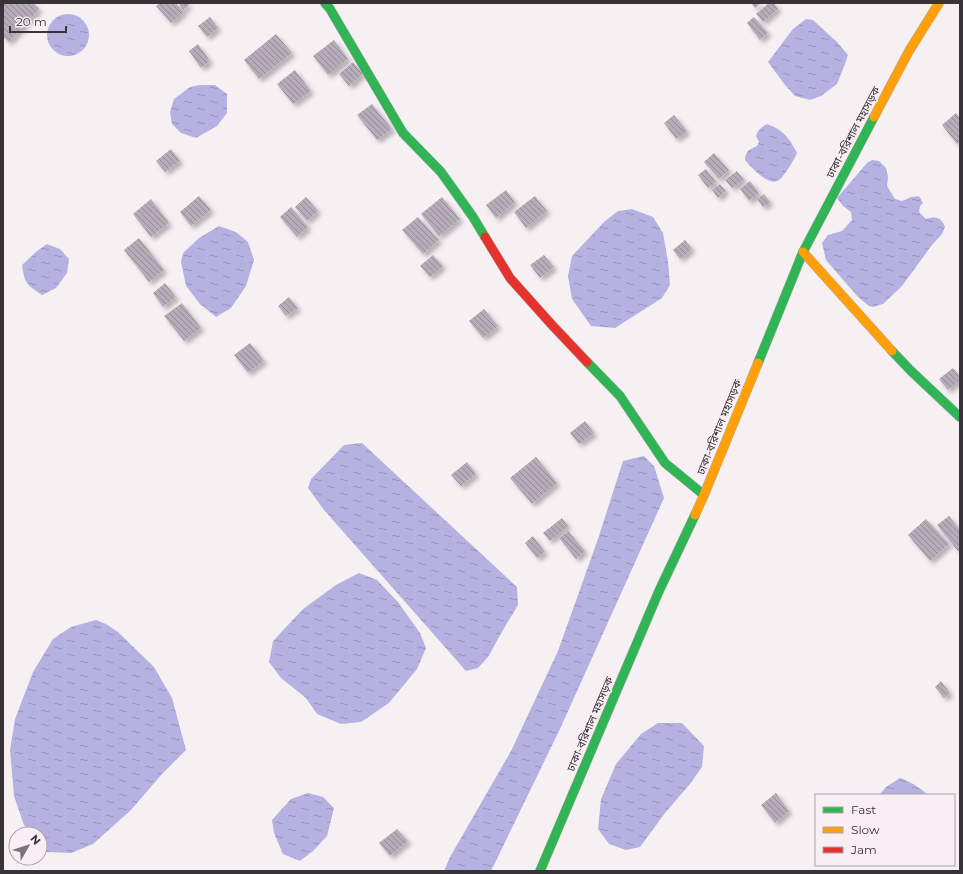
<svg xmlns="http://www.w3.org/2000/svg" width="963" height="874" viewBox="0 0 963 874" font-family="Montserrat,'Noto Sans Bengali',sans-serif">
<defs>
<pattern id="water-ripples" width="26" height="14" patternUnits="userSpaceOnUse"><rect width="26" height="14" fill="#b5b2e2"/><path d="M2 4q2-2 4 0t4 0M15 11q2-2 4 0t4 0" fill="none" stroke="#9491b8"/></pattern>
<pattern id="building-back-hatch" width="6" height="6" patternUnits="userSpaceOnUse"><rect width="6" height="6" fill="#b6acb9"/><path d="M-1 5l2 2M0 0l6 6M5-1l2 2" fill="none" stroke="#958d97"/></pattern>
<filter id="shadow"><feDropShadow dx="3.5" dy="3.5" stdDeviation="2" flood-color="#0004"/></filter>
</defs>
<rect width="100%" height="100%" fill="#f6f0f3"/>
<g fill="url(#water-ripples)">
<circle cx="68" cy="35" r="21"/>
<polygon points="806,19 813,20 837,42 848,55 845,64 837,84 821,96 810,100 795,96 785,85 768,62 793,29"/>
<polygon points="200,85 215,85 227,94 227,113 217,126 196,138 181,133 172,124 170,112 174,99 190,87"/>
<path d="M767,124c16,6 22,13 30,29 -3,7 -7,13 -11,19 -3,3 -5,8 -9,9 -9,5 -27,-15 -32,-21 1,-10 4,-10 12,-14l2,-4 -3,-6c2,-6 5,-9 11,-12z"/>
<path d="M872,160l7,1 7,7 2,9 -1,9 8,13 7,2 9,-4 8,-1 4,7 -3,3 -1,6 7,7c10,-3 15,-2 19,8l-3,7 -10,11 -30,41 -19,18 -10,3 -4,-1 -11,-9 -32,-37 -4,-17 6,-8 14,-4 10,-11 -1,-8 -8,-6 -6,-8 30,-35z"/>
<polygon points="632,209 653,217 663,233 668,262 670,285 662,298 615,328 591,326 572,299 568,276 572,256 604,222 618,211"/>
<polygon points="219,226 236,232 248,242 254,260 246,286 231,308 216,317 200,304 186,286 181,262 183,253 199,238"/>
<path d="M47,244l13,5 9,10 -2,14 -11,15 -14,7c-16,-11 -17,-11 -20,-30l15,-14z"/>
<polygon points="362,443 517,587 518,605 503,630 488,657 478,668 466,671 324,510 308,488 311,479 344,445"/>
<polygon points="644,456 654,466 664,498 560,729 491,871 444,871 450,857 511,751 558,651 599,536 623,461"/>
<polygon points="359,573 377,580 398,602 420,633 426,648 417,669 389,703 361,722 341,724 317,714 306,698 281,678 269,662 273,641 303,609 336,585"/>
<polygon points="96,620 106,624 118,632 154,667 172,698 186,750 162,774 130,811 93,844 71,853 46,852 40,845 40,834 31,834 24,825 14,796 10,750 15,719 33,672 53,639 71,627"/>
<polygon points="658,723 682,723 704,746 702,767 690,784 665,813 640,847 626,850 609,844 598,829 601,799 616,764 641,734"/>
<path d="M900,778c11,4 19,9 28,17h-49l7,-8z"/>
<polygon points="308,793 323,797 334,808 327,836 313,851 300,861 283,854 274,833 272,820 291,799"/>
</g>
<g fill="url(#building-back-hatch)" filter="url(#shadow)">
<polygon points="3,3 33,3 39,9 9,42 3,37"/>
<polygon points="160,3 176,3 184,12 171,23 156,6"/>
<polygon points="179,3 188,3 189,5 183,10 179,4"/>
<polygon points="751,3 761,3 755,8"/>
<polygon points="769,3 774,3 778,9 763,22 756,14"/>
<polygon points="210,17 218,28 207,37 198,26"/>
<polygon points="754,17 768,33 760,40 747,23"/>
<polygon points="276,34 292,53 259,79 244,60"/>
<polygon points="334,40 348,59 328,75 313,56"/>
<polygon points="198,44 210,61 201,68 189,51"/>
<polygon points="353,62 363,74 349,86 339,74"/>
<polygon points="295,70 311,91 293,104 277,84"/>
<polygon points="372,104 392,129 377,140 357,115"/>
<polygon points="956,113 960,118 960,141 957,144 942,125"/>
<polygon points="674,115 687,131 676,139 664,123"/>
<polygon points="171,149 180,161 165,172 156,161"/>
<polygon points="714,153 729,170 719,179 704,162"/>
<polygon points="706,169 716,182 708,188 698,175"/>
<polygon points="737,171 744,180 732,188 725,180"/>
<polygon points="750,181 759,193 749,201 740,189"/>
<polygon points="720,184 726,191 718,198 712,190"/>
<polygon points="506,190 515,202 496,218 486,205"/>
<polygon points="764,194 770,202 763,207 757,199"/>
<polygon points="199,196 211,210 191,226 180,212"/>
<polygon points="535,196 547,211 526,228 514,212"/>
<polygon points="306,197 318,211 307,221 295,207"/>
<polygon points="442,197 460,219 439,236 421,214"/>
<polygon points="151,199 169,223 151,237 133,214"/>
<polygon points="291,207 308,227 297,237 280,217"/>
<polygon points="418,217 439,240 423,254 402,230"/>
<polygon points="139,238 164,270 149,282 124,250"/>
<polygon points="685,240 692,249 680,259 673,250"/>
<polygon points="433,255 443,266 430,277 420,266"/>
<polygon points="544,255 554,267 540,278 530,265"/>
<polygon points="165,283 176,297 163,307 153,293"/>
<polygon points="289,297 298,308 286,316 278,306"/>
<polygon points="182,303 201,328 184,341 164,316"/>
<polygon points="484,309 498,326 483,338 469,321"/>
<polygon points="250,343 264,361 248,373 234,355"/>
<polygon points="953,368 960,376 960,380 948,390 939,379"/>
<polygon points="585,421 594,433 579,444 570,433"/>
<polygon points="536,457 557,483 532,504 510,478"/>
<polygon points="467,462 476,474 461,486 451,475"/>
<polygon points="949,516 960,530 960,550 958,551 937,525"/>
<polygon points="562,518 568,526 550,541 543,533"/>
<polygon points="926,519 949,544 930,561 908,535"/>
<polygon points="568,531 585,551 576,559 559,538"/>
<polygon points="533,536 545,552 537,558 525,543"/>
<polygon points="941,681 950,693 944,698 935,687"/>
<polygon points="776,793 789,811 775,823 761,805"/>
<polygon points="397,829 408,841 390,856 379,843"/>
</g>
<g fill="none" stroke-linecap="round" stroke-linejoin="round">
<defs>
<g id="fast">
<polyline points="325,3 330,9 403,133 441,172 473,217 485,237"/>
<polyline points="892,351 911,371 960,417"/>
<polyline points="587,362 620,396 665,463 704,495"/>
<polyline points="758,363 803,252 874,117"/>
<polyline points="540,871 659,591 695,515"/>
</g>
<g id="slow">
<polyline points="874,117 909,51 939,3"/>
<polyline points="803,252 892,351"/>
<polyline points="695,515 704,495 758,363"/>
</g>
<polyline id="jam" points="485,237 510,278 552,325 587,362"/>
</defs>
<use href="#fast" stroke="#b5b1b3" stroke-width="10"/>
<use href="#slow" stroke="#b5b1b3" stroke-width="10"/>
<use href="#jam" stroke="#b5b1b3" stroke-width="10"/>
<use href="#fast" stroke="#30b455" stroke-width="9"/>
<use href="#slow" stroke="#ff9f0a" stroke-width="9"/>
<use href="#jam" stroke="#e5322d" stroke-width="9"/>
</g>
<g text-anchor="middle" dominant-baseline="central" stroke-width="4" stroke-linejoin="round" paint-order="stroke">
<g font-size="11" fill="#373336" stroke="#f8eef4">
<text transform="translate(853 132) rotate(-62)">ঢাকা-বরিশাল মহাসড়ক</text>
<text transform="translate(719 427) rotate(-68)">ঢাকা-বরিশাল মহাসড়ক</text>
<text transform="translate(590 724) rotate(-67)">ঢাকা-বরিশাল মহাসড়ক</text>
</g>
</g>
<rect width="963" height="874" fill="none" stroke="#373336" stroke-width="8"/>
<rect x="815" y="794" width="140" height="72" fill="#f8eef4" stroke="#aba3a8"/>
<rect x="823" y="807" width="20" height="6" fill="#30b455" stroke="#aba3a8"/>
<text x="851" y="814" font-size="12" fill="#373336">Fast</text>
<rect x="823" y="827" width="20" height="6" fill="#ff9f0a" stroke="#aba3a8"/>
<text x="851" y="834" font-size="12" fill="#373336">Slow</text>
<rect x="823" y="847" width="20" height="6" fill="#e5322d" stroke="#aba3a8"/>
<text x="851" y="854" font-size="12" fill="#373336">Jam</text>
<g transform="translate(28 846) rotate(51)"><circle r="19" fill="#f8eef4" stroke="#aba3a8"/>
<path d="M0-3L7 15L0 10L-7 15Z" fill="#7a7578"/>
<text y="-6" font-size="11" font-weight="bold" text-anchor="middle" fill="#373336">N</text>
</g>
<path d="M10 26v6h56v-6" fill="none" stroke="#373336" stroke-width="2"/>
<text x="16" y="26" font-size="12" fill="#373336" stroke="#f8eef4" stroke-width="3" paint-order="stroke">20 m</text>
</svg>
